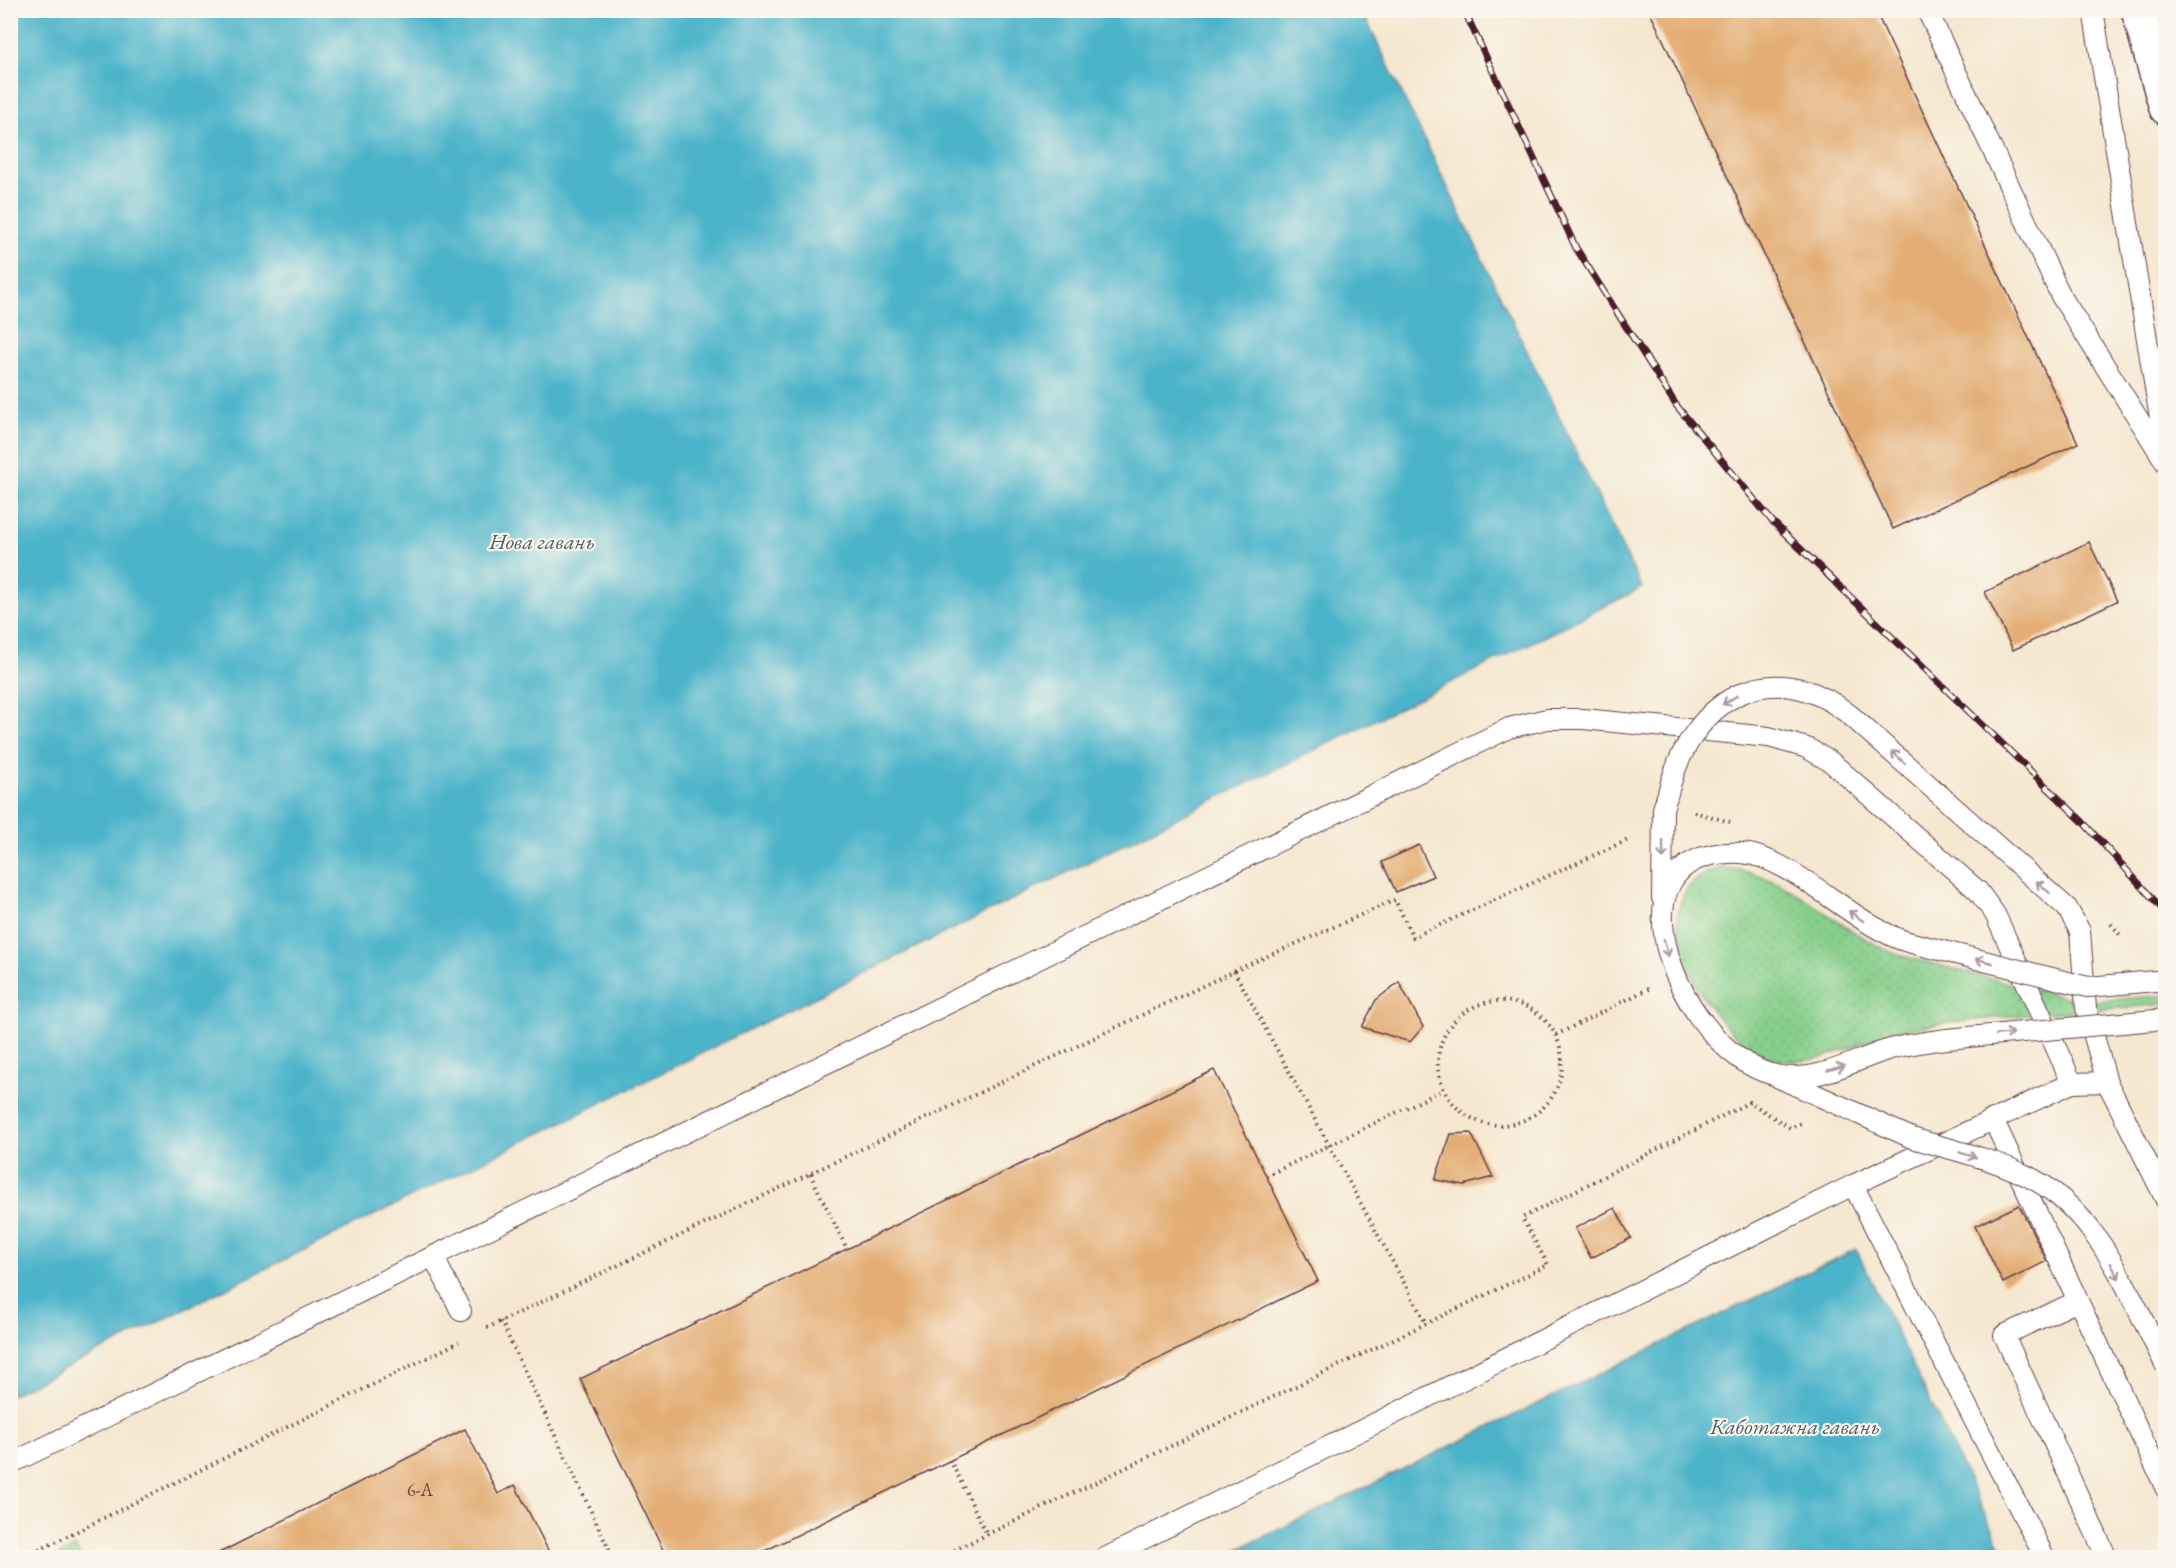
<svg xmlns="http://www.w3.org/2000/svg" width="2176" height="1568" viewBox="0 0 2176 1568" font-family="'EB Garamond',serif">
<defs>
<pattern id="grass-dots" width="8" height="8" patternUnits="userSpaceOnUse" patternTransform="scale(1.5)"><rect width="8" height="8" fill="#86cf8b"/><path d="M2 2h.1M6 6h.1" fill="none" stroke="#75b178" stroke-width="1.8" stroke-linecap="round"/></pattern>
</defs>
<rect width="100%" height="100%" fill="#fbf7ec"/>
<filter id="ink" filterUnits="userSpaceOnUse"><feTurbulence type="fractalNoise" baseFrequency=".0167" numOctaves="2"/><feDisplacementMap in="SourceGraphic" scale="12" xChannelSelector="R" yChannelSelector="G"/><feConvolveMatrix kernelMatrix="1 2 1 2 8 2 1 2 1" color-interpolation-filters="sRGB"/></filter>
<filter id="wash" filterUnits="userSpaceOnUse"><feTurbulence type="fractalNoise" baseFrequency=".008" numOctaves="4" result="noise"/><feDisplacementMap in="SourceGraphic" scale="24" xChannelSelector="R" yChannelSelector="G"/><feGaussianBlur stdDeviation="1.35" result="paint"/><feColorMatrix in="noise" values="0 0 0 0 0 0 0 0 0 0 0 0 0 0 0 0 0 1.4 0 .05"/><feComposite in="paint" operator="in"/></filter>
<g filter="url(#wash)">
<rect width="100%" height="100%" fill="#f5e7d0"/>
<g fill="url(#grass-dots)" stroke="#68775b" stroke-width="1.5">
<path d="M1721,868c69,2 115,64 177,87l186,47 81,-7v9c-85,8 -173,11 -257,25 -41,7 -80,36 -123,32 -69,-5 -164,-168 -64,-193z"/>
<polygon points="76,1547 81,1557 54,1557"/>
</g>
<g fill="#4cb4ca" stroke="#4b6a7a" stroke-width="1.5">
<polygon points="11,10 1362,11 1642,588 11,1395"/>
<polygon points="1856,1249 2006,1557 1222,1557"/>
</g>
<g id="blocks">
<g fill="#e3ad74">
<polygon points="1649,10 1875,10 2078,443 1893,529"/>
<polygon points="2089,542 2117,601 2013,650 1985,592"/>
<polygon points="1419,845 1433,876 1396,892 1382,862"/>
<polygon points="1399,982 1423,1027 1410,1042 1362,1027 1376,1000"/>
<polygon points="1214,1070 1318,1281 750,1558 667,1558 580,1379"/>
<polygon points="1471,1133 1493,1177 1464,1185 1435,1180 1451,1134"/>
<polygon points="2019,1205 2047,1261 2003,1283 1975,1226"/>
<polygon points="1615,1208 1631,1238 1591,1258 1575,1228"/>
<polygon points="465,1429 498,1494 515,1485 552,1558 209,1558"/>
</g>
</g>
</g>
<g filter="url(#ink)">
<use href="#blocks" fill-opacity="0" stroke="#643d44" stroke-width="1.5"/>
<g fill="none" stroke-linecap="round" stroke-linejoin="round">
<defs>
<g id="service">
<polyline points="1927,10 2061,296 2166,463"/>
<polyline points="2093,10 2166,455"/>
<polyline points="1662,898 1663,809 1668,793"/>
<polyline points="2080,931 2086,1008 2107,1082 2166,1200"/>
<path d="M1908,942c-53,-15 -116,-86 -167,-89 -148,-7 -57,208 39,223 36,6 71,-14 104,-25 21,-7 41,-9 63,-12"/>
<polyline points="1779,1078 1912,1138"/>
<polyline points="1993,1119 2166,1489"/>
<polyline points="1853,1185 2045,1558"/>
<polyline points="433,1256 461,1311"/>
<polyline points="2078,1301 2004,1335 2107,1558"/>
<polyline points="10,1464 1509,728 1547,719 1583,719 1769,737 1807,748 1831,762 1978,891 1995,914 2072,1083"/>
<polyline points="1105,1558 1853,1185 2072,1083 2107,1082"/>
</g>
<polyline id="minor" points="2138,10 2166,108"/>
</defs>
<use href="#service" stroke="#643d44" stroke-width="22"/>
<use href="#minor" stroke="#643d44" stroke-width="36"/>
<g stroke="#643d44" stroke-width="4" stroke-dasharray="1.5 4.5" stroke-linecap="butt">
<polyline points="1694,812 1730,822"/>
<polyline points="1234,971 1426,1323"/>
<circle cx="1500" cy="1063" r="62"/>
<polyline points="1556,1035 1650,988"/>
<polyline points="1748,1101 1790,1128 1801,1123"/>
<polyline points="810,1174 847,1249"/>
<polyline points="1266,1176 1443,1090"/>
<polyline points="501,1321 613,1558"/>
<polyline points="487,1328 1234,971 1395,900 1413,937 1630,839"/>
<polyline points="950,1460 987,1534"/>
<polyline points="23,1558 459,1342"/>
<polyline points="938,1558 1548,1265 1522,1218 1750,1102"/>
</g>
<use href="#service" stroke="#fff" stroke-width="20"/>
<use href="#minor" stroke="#fff" stroke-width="33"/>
<defs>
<polyline id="rail" points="1464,10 1576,248 1676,405 1772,521 2082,821 2166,913"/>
</defs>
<use href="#rail" stroke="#4a1f2b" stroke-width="7"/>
<use href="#rail" stroke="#fbf7ec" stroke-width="4.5" stroke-dasharray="14" stroke-linecap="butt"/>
<defs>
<g id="service-bridge">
<path d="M1668,793c23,-92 101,-143 182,-78l217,193 13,23"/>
<polyline points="1908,942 2088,987 2166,980"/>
<polyline points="1947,1039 2166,1019"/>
<path d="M1912,1138c37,11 78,20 113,37 74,34 105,123 141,191"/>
</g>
</defs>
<use href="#service-bridge" stroke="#643d44" stroke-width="22" stroke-linecap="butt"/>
<polyline stroke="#643d44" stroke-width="4" stroke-dasharray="1.5 4.5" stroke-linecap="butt" points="2111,924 2121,936"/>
<use href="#service-bridge" stroke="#fff" stroke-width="20"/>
</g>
<defs><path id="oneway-shaft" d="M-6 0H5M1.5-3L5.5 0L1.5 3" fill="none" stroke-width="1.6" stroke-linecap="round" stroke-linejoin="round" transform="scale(1.5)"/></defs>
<g stroke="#ae9aa0">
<use href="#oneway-shaft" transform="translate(1730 700) rotate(148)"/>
<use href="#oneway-shaft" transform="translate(1898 757) rotate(-138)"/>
<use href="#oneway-shaft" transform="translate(1663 850) rotate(91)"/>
<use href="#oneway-shaft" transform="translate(2043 887) rotate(-138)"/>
<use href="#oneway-shaft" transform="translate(1856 916) rotate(-145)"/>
<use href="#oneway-shaft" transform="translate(1666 948) rotate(76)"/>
<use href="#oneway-shaft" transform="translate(1984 961) rotate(-166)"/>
<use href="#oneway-shaft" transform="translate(2005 1034) rotate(-5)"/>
<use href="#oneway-shaft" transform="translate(1836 1068) rotate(-17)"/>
<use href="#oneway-shaft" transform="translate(1968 1155) rotate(17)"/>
<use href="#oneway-shaft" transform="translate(2115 1271) rotate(62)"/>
</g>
</g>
<g text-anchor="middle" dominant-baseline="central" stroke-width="4.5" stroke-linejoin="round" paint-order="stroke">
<g font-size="18" fill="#70423d">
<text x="420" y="1489">6-А</text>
</g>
<g font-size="22" font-style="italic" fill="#4b5b6b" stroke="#fbf7ec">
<text x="542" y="541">Нова гавань</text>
<text x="1795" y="1426">Каботажна гавань</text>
</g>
</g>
<rect width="2176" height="1568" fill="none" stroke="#fbf7ec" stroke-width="36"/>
</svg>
